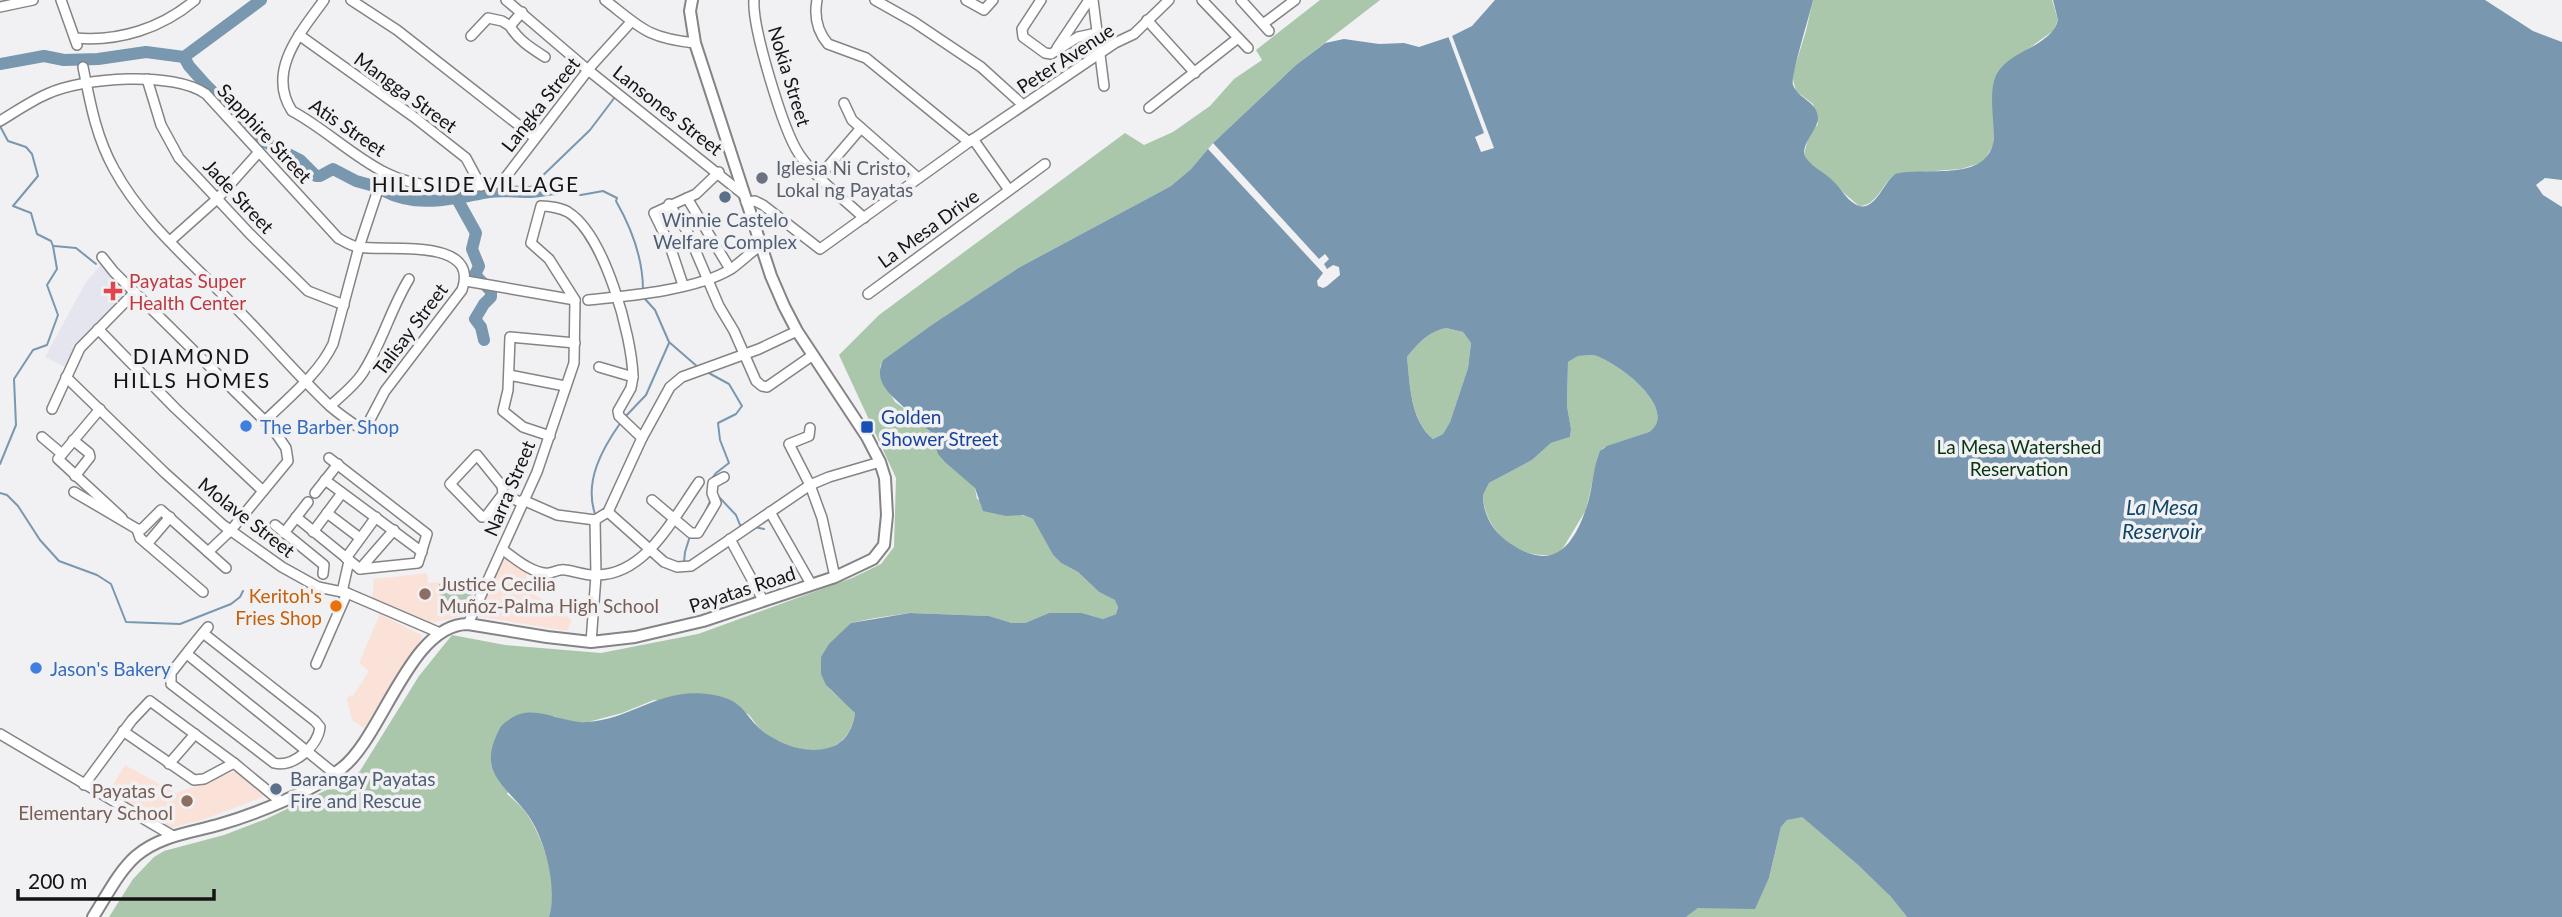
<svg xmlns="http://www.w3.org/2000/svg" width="2562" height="917" viewBox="0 0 2562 917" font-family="Lato,sans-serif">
<rect width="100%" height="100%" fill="#f1f1f4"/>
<polygon fill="#e5e5ef" points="101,265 129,292 73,354 69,369 45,357 86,282"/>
<g fill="#fae2d8">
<polygon points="502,553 528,569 524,587 572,620 567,631 476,616"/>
<polygon points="427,573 428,583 484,580 469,615 430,623 372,602 374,579"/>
<polygon points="380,614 423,636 364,728 352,720 347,699 350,695 353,696 369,671 359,663"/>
<polygon points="125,765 176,793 236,771 265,796 205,819 171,828 107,794"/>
</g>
<polygon fill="#acc6ae" points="470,581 472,601 441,604 439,584"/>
<g fill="#aac6ab">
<path d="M1320,0h60l-84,65 -83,78 -22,26 -20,17 -151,81 -87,57 -50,36 -3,6v9l15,27 13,9 9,12 14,9 5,15 39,41 2,11 56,20 20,36 8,8 17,9 21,20 17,8 2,7 -2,7 -13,5 -21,-6h-33l-24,10h-13l-23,-7 -79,-3 -35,5 -24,5 -30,34c0,36 15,33 34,56 -7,50 -61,43 -92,18 -6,-4 -10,-12 -15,-17l-94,-14 -32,13 -34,9h-17l-17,-6 -47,78c7,6 15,13 20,20 18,28 32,71 22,103h-440l24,-38 21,-22 10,-6 60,-16 42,-16 75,-36 19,-12 59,-95 33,-41 53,10 96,8 97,-19 154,-56 29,-14 13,-17 2,-69 -57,-123 40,-40 246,-182 19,12 29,-13 37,-26 24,-27 28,-19 -6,-10z"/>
<path d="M1813,0h239l6,20 -5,11 -50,36 -10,78 -7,13 -6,5 -19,6 -66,5c-13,10 -18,32 -36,32l-51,-44 -4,-8 5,-19 9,-11 -5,-20 -17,-13 -4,-15 14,-45z"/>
<path d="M1446,328l17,4 8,11 -3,25 -18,54 -7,12 -10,5c-23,-20 -23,-54 -26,-82 11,-14 21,-25 39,-29z"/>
<path d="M1593,355c22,5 88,54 56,77l-46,16 -5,8 -12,54 -26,43c-37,11 -76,-20 -77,-58l6,-12 43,-23 19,-17 19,-6 1,-8 -4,-23 1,-44 10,-6z"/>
<polygon points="1795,817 1802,817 1858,865 1891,897 1907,917 1686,917 1698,908 1755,908 1769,878 1781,827 1787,820"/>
</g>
<path fill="#7997ae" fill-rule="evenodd" d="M1495,0h318c-3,15 -23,77 -20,85 6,15 25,16 25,34 -1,11 -14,21 -14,35 5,12 19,17 28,26 8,7 14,19 23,24 3,2 7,3 11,2 12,-4 19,-24 29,-32 31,-8 94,10 99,-36 0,-18 -5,-44 1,-60 11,-28 56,-30 63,-58l-5,-20h432l48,31 29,11v138l-17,-2 -9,7 7,10 19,12v710h-655l-16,-20 -33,-32 -56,-48 -15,3 -6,7 -12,51 -14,31 -57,-1 -12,9h-1137c9,-29 -4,-81 -24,-106 -23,-28 -47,-40 -26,-81 2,-5 7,-8 11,-11 24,-17 51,5 77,3 47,-3 74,-37 127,-27 32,6 29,21 50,37 18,13 42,22 64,16 17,-4 25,-19 27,-35l-29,-28 -5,-11v-17l8,-13 22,-21 59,-10 79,3 23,7h13l24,-10h33l21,6 13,-5 2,-7 -3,-7 -16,-8 -21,-20 -17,-9 -8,-8 -20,-36 -10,-4 -17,1 -23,-5 -8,-23 -30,-26 -7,-8 -7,-22c-4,-4 -10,-5 -14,-9 -5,-3 -7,-9 -10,-13 -14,-14 -35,-27 -24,-50l50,-36 87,-57 151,-81 20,-17 22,-26 83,-78 29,-22 19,-4 35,5 25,-1 15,4 33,-11 20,-10zM1446,328l17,4 8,11 -3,25 -18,54 -7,12 -10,5c-23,-19 -23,-54 -26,-82 11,-14 21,-25 39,-29zM1593,355c22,5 88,54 56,77l-42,14 -7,5c-8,19 -7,39 -14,58 -14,40 -34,62 -75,35 -17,-11 -28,-28 -28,-49l6,-12 43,-23 19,-17 19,-6 1,-8 -4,-23 1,-44 10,-6z"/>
<g fill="#f1f1f4">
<polygon points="1447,33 1451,33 1494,148 1481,152 1475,137 1484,133"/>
<polygon points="1213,143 1319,259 1325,254 1329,259 1324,264 1327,269 1333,265 1339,267 1340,275 1327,286 1323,288 1318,286 1317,281 1323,273 1208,149"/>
</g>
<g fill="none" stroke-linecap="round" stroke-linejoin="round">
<g stroke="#7997ae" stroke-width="2">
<polyline points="0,126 8,141 26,147 32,154 38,176 13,206 31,213 37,234 51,241 53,246 57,269 47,285 58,315 47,345 33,350 14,379 16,425 0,464"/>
<path d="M560,189l21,6 22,-4 14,7 -1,3c16,28 27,58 27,89"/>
<polyline points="532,192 535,183 590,130 615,97"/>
<polyline points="54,246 76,248 96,264"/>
<polyline points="645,299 655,310 669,342 699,368"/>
<polyline points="707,372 729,384 742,406 736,414 718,423 720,440 729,463 716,473 710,481"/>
<polyline points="624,418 646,395 669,343"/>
<polyline points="0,493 7,495 18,506 40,540 59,561 97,575 111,584 126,622 180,624 231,604 240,597 243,591"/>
<polyline points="718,496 736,515 740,525 742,525"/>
<polyline points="705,513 711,499"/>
<path d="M595,514c-11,-33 7,-65 26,-92"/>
<polyline points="755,527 764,529"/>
<polyline points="684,562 685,552 690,536"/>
</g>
<g stroke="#7997ae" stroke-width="12">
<polyline points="184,57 189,66 205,84 261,140 300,160 316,176 320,176 333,169 356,181 374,186"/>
<polyline points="0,64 44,56 64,60 98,59 146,52 184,57 261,0"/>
<path d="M384,191c34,18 70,7 105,1 13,-2 26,0 38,0 11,0 21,-3 33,-3"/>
<polyline points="456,197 476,233 472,249 479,266 475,275 491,291 491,297 484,304 475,319 481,327 484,340"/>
</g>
<defs>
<g id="minor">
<polyline points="61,0 77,45"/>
<path d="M324,0c-23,32 -58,71 -32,111 32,17 59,44 92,61 35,18 79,18 118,10l90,-117 39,-43"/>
<polyline points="351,0 397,30 535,138"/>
<polyline points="506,0 588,70 743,194"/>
<path d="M605,0c36,28 42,38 90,43"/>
<path d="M754,0c-2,27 29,130 45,154 17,25 43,43 65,64"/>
<path d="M817,0c-3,16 0,31 11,44l38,14 103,84"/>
<polyline points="875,0 914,22 981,67 1023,105"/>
<polyline points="966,0 984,10 993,0"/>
<polyline points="1041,0 1022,29 1023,37 1045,53 1051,54 1078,37 1092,34 1099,41"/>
<polyline points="1093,0 1104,86"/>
<polyline points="1202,0 1248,48"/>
<polyline points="1241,0 1269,31"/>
<polyline points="0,7 33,0"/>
<path d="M522,12l-12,14c8,14 21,22 35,31"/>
<polyline points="1147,20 1195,73"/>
<polyline points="1263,24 1295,0"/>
<polyline points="299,35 414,117 466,158 481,186"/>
<polyline points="471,36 488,18 502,21 510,26"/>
<path d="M75,38c44,4 87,-10 120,-38"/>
<polyline points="1057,48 1089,0"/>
<polyline points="147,79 161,125 179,158 250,234 308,291 344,305"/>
<polyline points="844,103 852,120 918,178"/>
<polyline points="1149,108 1238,38"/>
<path d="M0,121c15,-9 31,-20 47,-27 36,-17 127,-23 159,0l132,144c7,4 13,8 20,9 27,5 123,-11 104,43l-77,101 -21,40c-12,-8 -24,-16 -34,-25 -33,-31 -62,-66 -93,-97 -42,-44 -94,-86 -123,-140 -18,-32 -24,-67 -31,-102"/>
<polyline points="973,139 1009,190"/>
<polyline points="819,177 861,128"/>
<polyline points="687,198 730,269"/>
<polyline points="746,202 755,201 763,205 820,249 969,142 1115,43 1134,34 1169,0"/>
<polyline points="669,204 687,231 719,306 734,331 756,381 762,386 767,387 813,355"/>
<polyline points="170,241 217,199 259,152"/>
<polyline points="102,257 114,272 273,429 286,448 288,461 231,530 208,552"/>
<polyline points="466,281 575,300"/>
<polyline points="683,285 670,246 654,213 696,194 719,172"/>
<polyline points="868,294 1045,164"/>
<path d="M588,300c40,-4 109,-10 143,-31 10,-7 20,-17 30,-24"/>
<polyline points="98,329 175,408 263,491"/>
<polyline points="599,367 633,377 631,388 618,411 619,416 642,438"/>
<polyline points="509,375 565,386"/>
<polyline points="66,377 165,473 223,525 282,567 318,587 347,593 440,633"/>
<path d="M330,406c11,-10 24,-20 32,-32 20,-30 28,-64 47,-95"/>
<polyline points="52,409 80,348 135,292"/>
<polyline points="100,409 58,459 122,518"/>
<path d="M265,421c24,-24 53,-46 68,-77l26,-97 25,-75"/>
<polyline points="810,428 809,436 789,444 810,485 822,518 835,577"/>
<polyline points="550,436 523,427 503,411 508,390 510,337 575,343"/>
<polyline points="42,437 62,454"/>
<polyline points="73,440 89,453 90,457 75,476"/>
<polyline points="325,480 422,552"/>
<polyline points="74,492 137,529 142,529 161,510 226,568"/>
<polyline points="315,493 338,464"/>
<polyline points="503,494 487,515 482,517 450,484 477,455 502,486 503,494 522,503"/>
<polyline points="523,500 557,515 595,520"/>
<polyline points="652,500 691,533 698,533 716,503 712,493 713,483 724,477"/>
<polyline points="608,512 664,562 677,567 691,566 810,485 829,477 880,462"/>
<polyline points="770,512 811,584"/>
<polyline points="327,513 360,538"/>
<polyline points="296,517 360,569 418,563 427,534 329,458"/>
<polyline points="595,520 608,512 642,438 670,387 682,377 759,349 797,331"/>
<polyline points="275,525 324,565 323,574"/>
<polyline points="137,529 140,538 203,592"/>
<polyline points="313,532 342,493"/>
<polyline points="284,533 308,502"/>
<polyline points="730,539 763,600"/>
<polyline points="147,544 170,517"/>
<path d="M502,549c12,9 32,26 47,24 6,-1 10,-4 16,-3 10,1 21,6 32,5 49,0 77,-58 102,-93"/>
<polyline points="346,558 376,517"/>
<polyline points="360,569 394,530"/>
<polyline points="342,592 349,561"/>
<path d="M468,624l69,-152 37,-109 1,-63 -26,-41 -18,-16 10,-37c8,0 20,2 27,6 37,23 64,124 65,165"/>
<path d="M203,633l112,88 5,6c-2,19 -27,41 -46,36l-103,-79v-11c12,-15 24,-31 37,-46"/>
<polyline points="591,642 596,576 595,520"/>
<polyline points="187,654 335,774"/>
<polyline points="316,664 347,593"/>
<polyline points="123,731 194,780 204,779 234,763"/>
<polyline points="0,734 173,836"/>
<polyline points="169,764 195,734"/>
<polyline points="84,785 132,720 150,701 234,763 280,801"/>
</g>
<path id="major" d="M93,917c13,-20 25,-45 43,-61 25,-21 55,-23 85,-32 35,-10 92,-33 121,-56 41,-32 68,-144 126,-144l79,13 44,5 44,-5 68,-16 132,-44 38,-18 11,-14 3,-30 -2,-37 -5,-16 -13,-25 -70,-106 -13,-25 -13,-30 -76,-233 -5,-32 2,-11"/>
</defs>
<use href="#minor" stroke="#848487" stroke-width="12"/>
<use href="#major" stroke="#848487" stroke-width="14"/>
<use href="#minor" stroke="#fff" stroke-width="9"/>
<use href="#major" stroke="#fff" stroke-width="10"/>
</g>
<circle fill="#6b7280" stroke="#f1f1f4" stroke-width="2.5" cx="762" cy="178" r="7"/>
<g fill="#5c6f8a" stroke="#f1f1f4" stroke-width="2.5">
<circle cx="725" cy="197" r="7"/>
<circle cx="276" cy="789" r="7"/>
</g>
<path fill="#e0444e" stroke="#f1f1f4" stroke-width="2.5" d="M109.5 280.5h7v7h7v7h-7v7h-7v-7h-7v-7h7z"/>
<g fill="#3f7fe0" stroke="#f1f1f4" stroke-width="2.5">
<circle cx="246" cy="426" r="7"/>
<circle cx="36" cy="668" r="7"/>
</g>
<rect fill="#1a4fb4" stroke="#f1f1f4" stroke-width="2.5" x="860" y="420" width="14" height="14" rx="3.5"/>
<g fill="#8d6e63" stroke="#f1f1f4" stroke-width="2.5">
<circle cx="425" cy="594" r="7"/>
<circle cx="187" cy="801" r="7"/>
</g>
<circle fill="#e8710a" stroke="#f1f1f4" stroke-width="2.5" cx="336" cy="606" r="7"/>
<g text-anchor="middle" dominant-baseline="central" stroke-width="7" stroke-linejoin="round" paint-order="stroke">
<g font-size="19" fill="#141415" stroke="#f1f1f4">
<text transform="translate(1065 58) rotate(-33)">Peter Avenue</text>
<text transform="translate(790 76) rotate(73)">Nokia Street</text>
<text transform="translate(406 92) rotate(36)">Mangga Street</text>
<text transform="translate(540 104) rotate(-52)">Langka Street</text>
<text transform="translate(668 110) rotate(38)">Lansones Street</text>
<text transform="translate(348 127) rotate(34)">Atis Street</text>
<text transform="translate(265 133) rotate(47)">Sapphire Street</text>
<text transform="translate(239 196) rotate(47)">Jade Street</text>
<text transform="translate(928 228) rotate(-36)">La Mesa Drive</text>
<text transform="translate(410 329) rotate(-53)">Talisay Street</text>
<text transform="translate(509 488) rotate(-67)">Narra Street</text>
<text transform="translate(247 517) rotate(38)">Molave Street</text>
<text transform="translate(742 589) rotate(-18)">Payatas Road</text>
</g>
<g font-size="19" fill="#5b616d" stroke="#f1f1f4" text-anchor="start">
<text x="776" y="167">Iglesia Ni Cristo,<tspan x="776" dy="22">Lokal ng Payatas</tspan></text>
</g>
<g font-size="19" fill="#4e5e75" stroke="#f1f1f4">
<text x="725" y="219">Winnie Castelo<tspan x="725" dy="22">Welfare Complex</tspan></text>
<text x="290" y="778" text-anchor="start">Barangay Payatas<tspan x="290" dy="22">Fire and Rescue</tspan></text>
</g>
<g font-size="19" fill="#be3a42" stroke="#f1f1f4" text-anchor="start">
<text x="129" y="280">Payatas Super<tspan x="129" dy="22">Health Center</tspan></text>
</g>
<g font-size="19" fill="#164399" stroke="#f1f1f4" text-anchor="start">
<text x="881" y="416">Golden<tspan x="881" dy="22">Shower Street</tspan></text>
</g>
<g font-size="19" fill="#366cbe" stroke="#f1f1f4" text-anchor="start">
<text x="260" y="426">The Barber Shop</text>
<text x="50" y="668">Jason's Bakery</text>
</g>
<g font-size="19" fill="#073511" stroke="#f1f1f4">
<text x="2019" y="446">La Mesa Watershed<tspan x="2019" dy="22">Reservation</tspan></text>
</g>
<g font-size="19" fill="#785e54" stroke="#f1f1f4" text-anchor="start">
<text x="439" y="583">Justice Cecilia<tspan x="439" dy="22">Muñoz-Palma High School</tspan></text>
<text x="173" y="790" text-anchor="end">Payatas C<tspan x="173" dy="22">Elementary School</tspan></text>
</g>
<g font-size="19" fill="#c56008" stroke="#f1f1f4" text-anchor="end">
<text x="322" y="595">Keritoh's<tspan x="322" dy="22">Fries Shop</tspan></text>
</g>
<g font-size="21" letter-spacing="2" fill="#141415" stroke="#f1f1f4">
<text x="476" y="183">HILLSIDE VILLAGE</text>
<text x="192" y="355">DIAMOND<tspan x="192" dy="24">HILLS HOMES</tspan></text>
</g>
<g font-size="21" font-style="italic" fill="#0f4566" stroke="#f1f1f4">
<text x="2162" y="506">La Mesa<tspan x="2162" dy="24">Reservoir</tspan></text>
</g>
</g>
<path d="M18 889v10h196v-10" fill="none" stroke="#141415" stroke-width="3.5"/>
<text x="28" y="889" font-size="21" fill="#141415" stroke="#f1f1f4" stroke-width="5" paint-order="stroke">200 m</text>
</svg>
